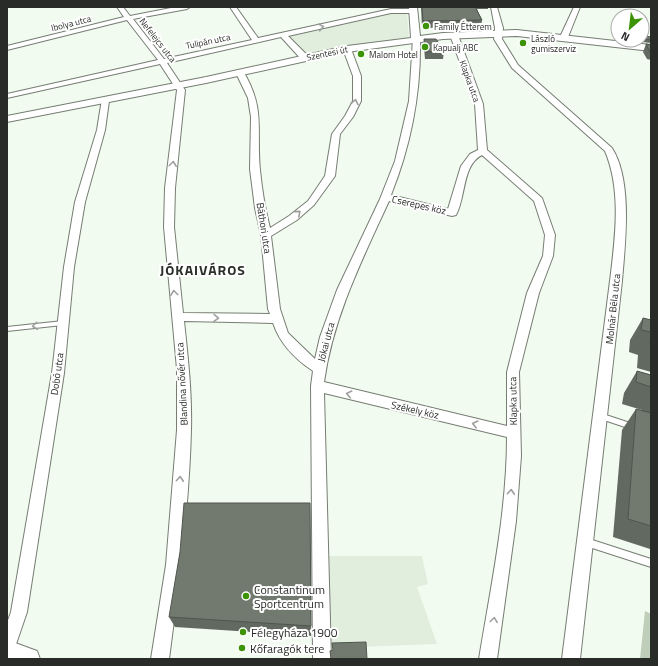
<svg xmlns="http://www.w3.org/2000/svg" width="658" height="666" viewBox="0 0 658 666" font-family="'Titillium Web',sans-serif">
<rect width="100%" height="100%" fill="#f2fbf0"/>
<g fill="#e1eedd">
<polygon points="407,11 409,39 306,57 285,35 391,12"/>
<polygon points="326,556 422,556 428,584 417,587 437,644 328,648"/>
</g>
<polygon fill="#beceb9" points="645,611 651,614 651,659 640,659"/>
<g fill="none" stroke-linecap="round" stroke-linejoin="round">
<defs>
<g id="service">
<polygon points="63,321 66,323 63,325 7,331 7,327"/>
<polygon points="600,413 636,425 637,427 636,429 634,430 598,418 597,416 598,414"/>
<polygon points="586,538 651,559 651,567 583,545 582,542 583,539"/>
</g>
<g id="minor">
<path d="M117,7h6l7,9 46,-9h14l-3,2 -54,10 31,40 88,-19 -22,-33h6l22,31 133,-29h22l3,2 -3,2h-22l-103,23 20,20 1,2 -4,2h-3l-21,-23 -114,26 18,27 -10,98 -1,39 9,86 87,1 -2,-5 -7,-74 -6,-27 -5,-39 1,-52 -3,-19 -12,-25 1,-2h6c23,38 13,59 17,99 2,20 5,39 10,58l19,-12 19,-15 17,-25 7,-42 13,-18 8,-15v-25l-10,-27 4,-2 4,2 10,27v25l-8,16 -13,17 -5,42 -21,29 -17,15 -26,16 9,73 8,24 27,26 5,-22 17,-47 43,-91 15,-38 14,-60 4,-63h3l4,2c1,54 -9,105 -29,155l57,14 13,-43 9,-12 8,-4 -3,-46 -25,-69 4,-2 4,2 25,69 4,46 55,48 13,37 -2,21 -14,37 -20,79 2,84 -5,65 -19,138h-18c12,-73 28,-148 28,-222l-183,-44 7,266h-18l-2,-273 2,-15c-18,-12 -33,-27 -40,-48l-89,-2c4,37 8,73 7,109 -2,77 -12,153 -22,229h-18l15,-94 11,-135v-61l-13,-142 1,-39 12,-98 -17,-26 -153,34v-4l151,-34 -31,-40 -120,30v-4l117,-29zM482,155l52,46 11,34 -2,21 -16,37 -20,79v54l-183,-44c9,-65 38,-122 65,-181l63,15 4,-1c10,-18 6,-50 26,-60z"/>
<path d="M491,7h6l6,21 -1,11 16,26 94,83c21,33 13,96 10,133l-42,378h-18l48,-378c5,-42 12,-90 -5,-130l-93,-83 -18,-29 1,-11z"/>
<polygon points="574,7 580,7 568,37 564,39 561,39 560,37"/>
<polygon points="102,99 108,99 109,101 105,130 85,202 74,267 64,373 27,612 13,653 7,656 7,623 11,612 52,373 64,267 75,202 97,130"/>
</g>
<g id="tertiary">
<polygon points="409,7 417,7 420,36 443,33 517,30 651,45 651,51 517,36 443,39 347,52 206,83 7,122 7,116 206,77 347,46 411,38"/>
<polygon points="7,640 37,651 40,659 7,659"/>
</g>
</defs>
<use href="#service" stroke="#767d73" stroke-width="2"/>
<use href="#minor" stroke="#767d73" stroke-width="2"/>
<use href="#tertiary" stroke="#767d73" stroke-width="2"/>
<use href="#service" fill="#fff" fill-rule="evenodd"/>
<use href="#minor" fill="#fff" fill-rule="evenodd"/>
<use href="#tertiary" fill="#fff" fill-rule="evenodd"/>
</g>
<g fill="#626960">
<polygon points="421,7 488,7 488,9 477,9 482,20 481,27 422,28"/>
<polygon points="644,36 651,37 651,43 642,42"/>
<polygon points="424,39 444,51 443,59 425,59 424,47"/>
<polygon points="646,44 651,45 651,60 647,59 643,52"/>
<polygon points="643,318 651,320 651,372 637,368 638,355 629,352 630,340"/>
<polygon points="637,371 651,375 651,548 650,549 613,537 622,430 636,409 641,410 642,410 622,404 624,393"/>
<polygon points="310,516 311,636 175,627 169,617"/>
</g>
<polygon fill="#50554e" points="310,503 310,516 311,636 311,626"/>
<g fill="#727a70" stroke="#50554e">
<polygon points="422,7 475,7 482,20 423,21"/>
<polygon points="644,36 651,37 651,40 643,39"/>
<polygon points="424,39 436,39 444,51 425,52"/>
<polygon points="646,44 651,45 651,52 650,52"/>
<polygon points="643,318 651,320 651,332 641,330"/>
<polygon points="651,335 651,346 650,345"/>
<polygon points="637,371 651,375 651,387 636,382"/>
<polygon points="636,409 651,413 651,526 628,519"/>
<polygon points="184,503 310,503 311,626 169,617 180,552"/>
<polygon points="366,642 367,659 331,659 330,651 333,650 332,643"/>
</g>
<defs><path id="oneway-chevron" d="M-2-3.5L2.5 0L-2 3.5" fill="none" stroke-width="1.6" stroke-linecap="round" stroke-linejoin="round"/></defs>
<g stroke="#9ea09e">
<use href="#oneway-chevron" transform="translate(321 27) rotate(-12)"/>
<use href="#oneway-chevron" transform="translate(355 102) rotate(-79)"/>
<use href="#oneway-chevron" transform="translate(173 164) rotate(-83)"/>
<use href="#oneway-chevron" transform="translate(298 213) rotate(-41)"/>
<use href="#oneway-chevron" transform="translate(174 293) rotate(-97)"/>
<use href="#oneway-chevron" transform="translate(216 318) rotate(1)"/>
<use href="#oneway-chevron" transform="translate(35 326) rotate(174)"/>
<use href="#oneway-chevron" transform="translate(349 394) rotate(-167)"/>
<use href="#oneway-chevron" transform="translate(475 424) rotate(-167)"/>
<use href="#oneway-chevron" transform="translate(180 479) rotate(-86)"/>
<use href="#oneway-chevron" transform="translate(511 492) rotate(-85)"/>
<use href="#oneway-chevron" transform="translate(494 620) rotate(-82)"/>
</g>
<g fill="#3c9405" stroke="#fff" stroke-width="1.5">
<circle cx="426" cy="26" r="4"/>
<circle cx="523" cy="43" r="4"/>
<circle cx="425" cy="47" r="4"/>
<circle cx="361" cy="54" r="4"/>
<circle cx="246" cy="596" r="4"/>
<circle cx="243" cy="632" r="4"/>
<circle cx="242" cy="648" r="4"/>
</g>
<g text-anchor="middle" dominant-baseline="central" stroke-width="4" stroke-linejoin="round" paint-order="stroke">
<g font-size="9" fill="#282b27" stroke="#fff">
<text transform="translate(71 23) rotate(-14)">Ibolya utca</text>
<text transform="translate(158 40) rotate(52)">Nefelejcs utca</text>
<text transform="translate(208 41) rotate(-12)">Tulipán utca</text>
<text transform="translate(327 53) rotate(-12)">Szentesi út</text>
<text transform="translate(470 81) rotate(70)">Klapka utca</text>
</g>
<g font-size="9" fill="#282b27" stroke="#fff" text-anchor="start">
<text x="434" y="26">Family Étterem</text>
<text x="531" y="38">László<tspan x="531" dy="10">gumiszerviz</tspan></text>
<text x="433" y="47">Kapualj ABC</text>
<text x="369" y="54">Malom Hotel</text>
</g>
<g font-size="10" fill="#282b27" stroke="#fff">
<text transform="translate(419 205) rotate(13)">Cserepes köz</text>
<text transform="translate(264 228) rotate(81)">Báthori utca</text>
<text transform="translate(613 309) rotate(-84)">Molnár Béla utca</text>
<text transform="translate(326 342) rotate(-75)">Jókai utca</text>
<text transform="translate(57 374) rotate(-82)">Dobó utca</text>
<text transform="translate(182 384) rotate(-93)">Blandina nővér utca</text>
<text transform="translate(513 401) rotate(-91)">Klapka utca</text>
<text transform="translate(415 410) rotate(13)">Székely köz</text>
</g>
<g font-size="12" fill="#282b27" stroke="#fff" text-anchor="start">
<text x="254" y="589">Constantinum<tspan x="254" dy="14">Sportcentrum</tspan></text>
<text x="251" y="632">Félegyháza 1900</text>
<text x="250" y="648">Kőfaragók tere</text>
</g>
<g font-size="14" font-weight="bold" letter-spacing="1" fill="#2a3028" stroke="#fff">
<text x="203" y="269">JÓKAIVÁROS</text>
</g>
</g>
<rect width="658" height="666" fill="none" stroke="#282b27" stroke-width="16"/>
<g transform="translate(630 28) rotate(208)"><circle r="19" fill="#ffffff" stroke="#a9aaa9"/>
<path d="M0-3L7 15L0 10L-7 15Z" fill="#3c9405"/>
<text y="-6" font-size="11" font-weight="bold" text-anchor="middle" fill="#282b27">N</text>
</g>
</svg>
